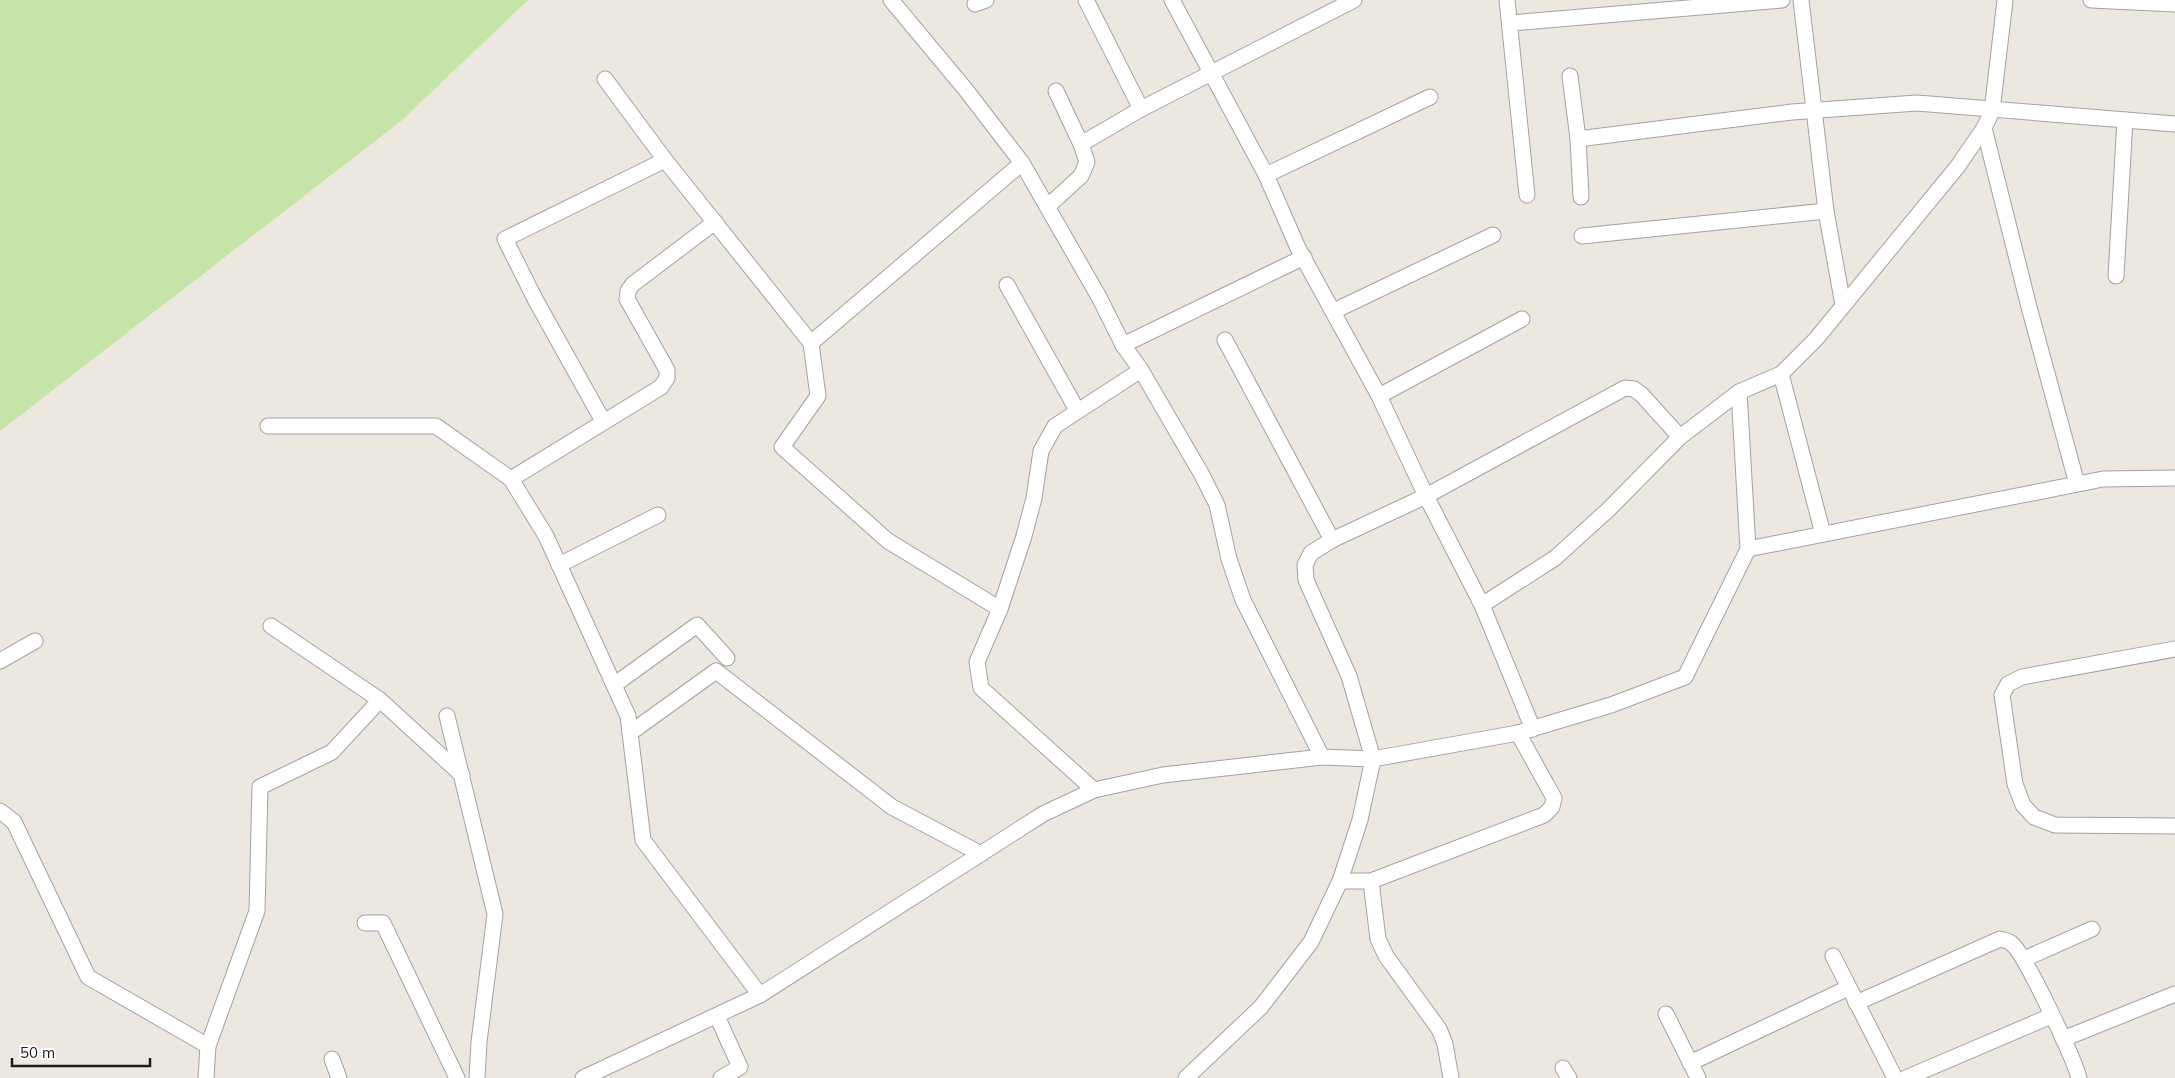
<svg xmlns="http://www.w3.org/2000/svg" width="2175" height="1078" viewBox="0 0 2175 1078" font-family="Mulish,sans-serif">
<rect width="100%" height="100%" fill="#ece8e0"/>
<polygon fill="#c6e4a8" points="0,0 528,0 401,121 0,431"/>
<g fill="none" stroke-linecap="round" stroke-linejoin="round">
<defs>
<g id="street">
<polyline points="891,0 966,90 1022,163 1099,297 1123,345 1141,370 1202,475 1217,505 1229,559 1243,600 1322,757"/>
<polyline points="1086,0 1141,109"/>
<polyline points="1172,0 1266,175 1298,248 1379,396 1426,496 1482,605 1533,729"/>
<polyline points="1507,0 1527,195"/>
<polyline points="1801,0 1826,211 1843,305"/>
<polyline points="2091,0 2175,4"/>
<polyline points="975,4 986,0"/>
<polyline points="1511,23 1782,0"/>
<polyline points="1570,76 1578,139 1581,197"/>
<polyline points="605,79 665,160 811,343"/>
<polyline points="1984,128 2029,307 2077,484"/>
<polyline points="1578,139 1792,112 1917,103 2175,124"/>
<polyline points="1081,144 1141,109 1354,0"/>
<polyline points="1266,175 1430,97"/>
<polyline points="1048,206 1081,176 1087,162 1081,144 1056,91"/>
<polyline points="1582,236 1826,211"/>
<polyline points="2116,276 2125,120"/>
<polyline points="1007,285 1077,410"/>
<polyline points="1334,311 1493,235"/>
<polyline points="1225,340 1332,540"/>
<polyline points="1123,345 1304,257"/>
<polyline points="1781,374 1823,534"/>
<polyline points="1379,396 1522,319"/>
<polyline points="603,421 535,299 505,239 665,160"/>
<polyline points="268,426 436,426 511,479 546,536 628,716 643,840 760,995"/>
<polyline points="511,479 661,387 667,378 667,370 627,299 628,291 633,284 715,222"/>
<polyline points="1748,549 2103,479 2175,478"/>
<polyline points="559,565 658,515"/>
<polyline points="1482,605 1555,558 1609,509 1680,437 1739,392 1781,374 1816,339 1958,166 1984,128 1992,111 2005,0"/>
<polyline points="1000,609 888,541 782,447 818,396 811,343 1022,163"/>
<polyline points="271,626 380,700 462,775"/>
<polyline points="2175,649 2022,677 2008,684 2002,695 2015,784 2023,805 2034,817 2055,825 2175,826"/>
<polyline points="0,661 35,641"/>
<polyline points="614,685 697,625 727,658"/>
<polyline points="447,716 495,914 479,1042 477,1078"/>
<polyline points="630,733 716,671 892,807 981,854"/>
<polyline points="1094,790 981,688 977,662 1000,609 1024,536 1034,498 1041,451 1055,426 1141,370"/>
<polyline points="0,811 14,822 88,977 208,1046"/>
<polyline points="1340,881 1371,881 1544,815 1552,807 1554,798 1518,733"/>
<polyline points="1371,881 1378,939 1386,956 1439,1029 1445,1044 1451,1078"/>
<polyline points="365,923 383,923 457,1078"/>
<polyline points="1833,956 1895,1078"/>
<polyline points="2024,959 2092,929"/>
<path d="M1856,1003l144,-64c3,1 9,2 11,4 14,10 63,116 68,135"/>
<polyline points="1666,1014 1698,1078"/>
<polyline points="717,1016 740,1067 721,1078"/>
<polyline points="2063,1039 2175,994"/>
<polyline points="332,1059 339,1078"/>
<polyline points="1690,1063 1848,988"/>
<polyline points="1563,1068 1569,1078"/>
<polyline points="206,1078 208,1046 257,911 260,787 332,752 380,700"/>
<polyline points="583,1078 760,995 1043,814 1094,790 1163,775 1322,757 1373,759 1518,733 1611,705 1685,677 1748,549 1739,392"/>
<polyline points="1186,1078 1261,1007 1311,942 1340,881 1360,820 1373,759 1349,676 1306,580 1305,565 1311,553 1332,540 1426,496 1625,388 1634,389 1642,395 1680,437"/>
<polyline points="1906,1078 2051,1016"/>
</g>
</defs>
<use href="#street" stroke="#a2a2a2" stroke-width="17"/>
<use href="#street" stroke="#fff" stroke-width="15"/>
</g>
<path d="M12 1058v8h138v-8" fill="none" stroke="#1b1b1b" stroke-width="2.5"/>
<text x="20" y="1058" font-size="15" fill="#1b1b1b" stroke="#ffffff" stroke-width="4" paint-order="stroke">50 m</text>
</svg>
